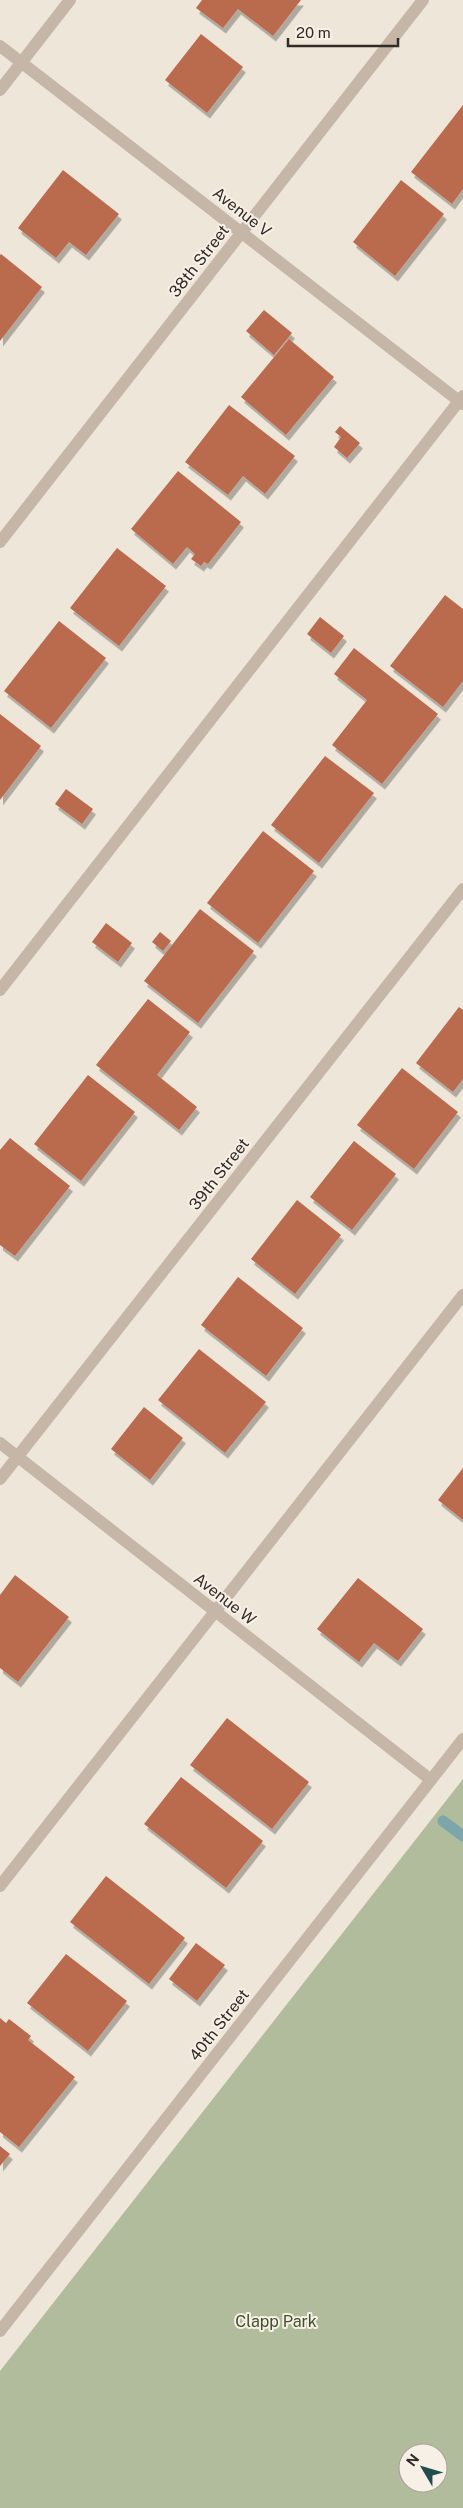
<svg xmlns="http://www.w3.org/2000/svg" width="463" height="2508" viewBox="0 0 463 2508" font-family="'Public Sans',sans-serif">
<defs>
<filter id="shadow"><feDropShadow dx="3" dy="5.5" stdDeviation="0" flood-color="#0004"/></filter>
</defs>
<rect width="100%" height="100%" fill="#efe6da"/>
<path fill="#b0bc9c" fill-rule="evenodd" d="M463,1779v729h-463v-137zM408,2453h30v30h-30z"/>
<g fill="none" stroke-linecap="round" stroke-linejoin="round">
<polyline stroke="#7ca6a9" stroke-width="11" points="443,1821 463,1836"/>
</g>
<g fill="#ba6a4d" filter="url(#shadow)">
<polygon points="202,0 301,0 273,36 238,9 223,28 196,8"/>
<polygon points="201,34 243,67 207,113 165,80"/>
<polygon points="463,105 463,189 452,204 411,172"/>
<polygon points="63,170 119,214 86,255 69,242 56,258 18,228"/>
<polygon points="401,180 444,214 395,276 353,242"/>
<polygon points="1,254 42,287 0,341 0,255"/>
<polygon points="264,310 292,333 274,355 246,331"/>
<polygon points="289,339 334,377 286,435 241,397"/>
<polygon points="229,405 295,456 265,494 243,476 228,495 185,462"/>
<polygon points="340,426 360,443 347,458 334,447 341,437 335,432"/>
<polygon points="178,471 241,522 208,564 204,562 201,566 191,559 195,554 187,547 173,564 131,529"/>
<polygon points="117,548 166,586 119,646 70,608"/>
<polygon points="445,595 463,609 463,681 443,707 390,666"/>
<polygon points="320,617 344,636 331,653 307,634"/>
<polygon points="59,621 106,658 51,728 4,691"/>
<polygon points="354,648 438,714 382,784 332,745 367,700 334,674"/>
<polygon points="0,714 41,746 0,800"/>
<polygon points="325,756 374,793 319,863 271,825"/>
<polygon points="66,789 93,809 82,824 55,804"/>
<polygon points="263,831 314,871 258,943 207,903"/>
<polygon points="200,909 254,951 198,1023 144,981"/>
<polygon points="106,923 132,943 118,962 92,942"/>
<polygon points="160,932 171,941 163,951 152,942"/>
<polygon points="148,999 190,1032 157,1075 197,1107 179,1130 96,1065"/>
<polygon points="459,1007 463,1010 463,1079 453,1092 416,1063"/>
<polygon points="402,1068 458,1112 414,1169 357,1125"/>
<polygon points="88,1075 135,1112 81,1181 34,1144"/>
<polygon points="10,1138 70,1186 15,1256 0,1245 0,1150"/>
<polygon points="354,1141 396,1174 352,1230 310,1197"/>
<polygon points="297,1200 341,1235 295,1294 251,1259"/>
<polygon points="238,1277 303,1328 266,1376 201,1325"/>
<polygon points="199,1349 266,1402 225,1453 158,1400"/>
<polygon points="144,1407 183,1438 150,1480 111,1449"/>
<polygon points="463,1468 463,1520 438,1500"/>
<polygon points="15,1575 69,1617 18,1682 0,1668 0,1595"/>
<polygon points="358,1578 423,1629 398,1661 374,1643 359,1662 317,1629"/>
<polygon points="227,1718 309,1782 272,1829 190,1765"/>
<polygon points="181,1777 263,1841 226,1888 144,1824"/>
<polygon points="106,1876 185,1938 149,1984 70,1922"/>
<polygon points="196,1943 225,1965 197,2001 169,1979"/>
<polygon points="66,1954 127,2001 88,2051 27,2003"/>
<polygon points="0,2018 6,2023 9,2019 31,2036 28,2040 75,2077 19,2147 0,2132"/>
<polygon points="0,2146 10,2154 0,2166"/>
</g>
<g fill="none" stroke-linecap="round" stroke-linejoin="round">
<g stroke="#c5b6a8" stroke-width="12">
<polyline points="0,46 463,404"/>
<polyline points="0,90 70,0"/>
<polyline points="0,542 423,0"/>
<polyline points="0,990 463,396"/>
<polyline points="0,1443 431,1780"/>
<polyline points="0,1479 463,889"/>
<polyline points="0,1886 463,1295"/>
<polyline points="0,2331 463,1739"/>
</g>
</g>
<g text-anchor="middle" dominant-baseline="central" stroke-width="4" stroke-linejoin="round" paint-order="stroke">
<g font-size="16" fill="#332b27" stroke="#f7f0e6">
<text transform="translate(242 212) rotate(38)">Avenue V</text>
<text transform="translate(199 261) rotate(-52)">38th Street</text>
<text transform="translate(219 1174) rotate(-52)">39th Street</text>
<text transform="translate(225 1599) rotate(38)">Avenue W</text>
<text transform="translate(219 2025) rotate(-52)">40th Street</text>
</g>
<g font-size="16" fill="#424f2d" stroke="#f7f0e6">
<text x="276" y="2321">Clapp Park</text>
</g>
</g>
<g transform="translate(423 2468) rotate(308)"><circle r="24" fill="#f7f0e6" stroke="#a9a19a"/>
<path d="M0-4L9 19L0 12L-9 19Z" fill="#214c50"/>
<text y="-8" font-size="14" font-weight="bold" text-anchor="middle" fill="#332b27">N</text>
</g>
<path d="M288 38v8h110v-8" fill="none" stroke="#332b27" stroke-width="2.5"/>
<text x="296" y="38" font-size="15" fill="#332b27" stroke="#f7f0e6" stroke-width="4" paint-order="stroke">20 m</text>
</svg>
